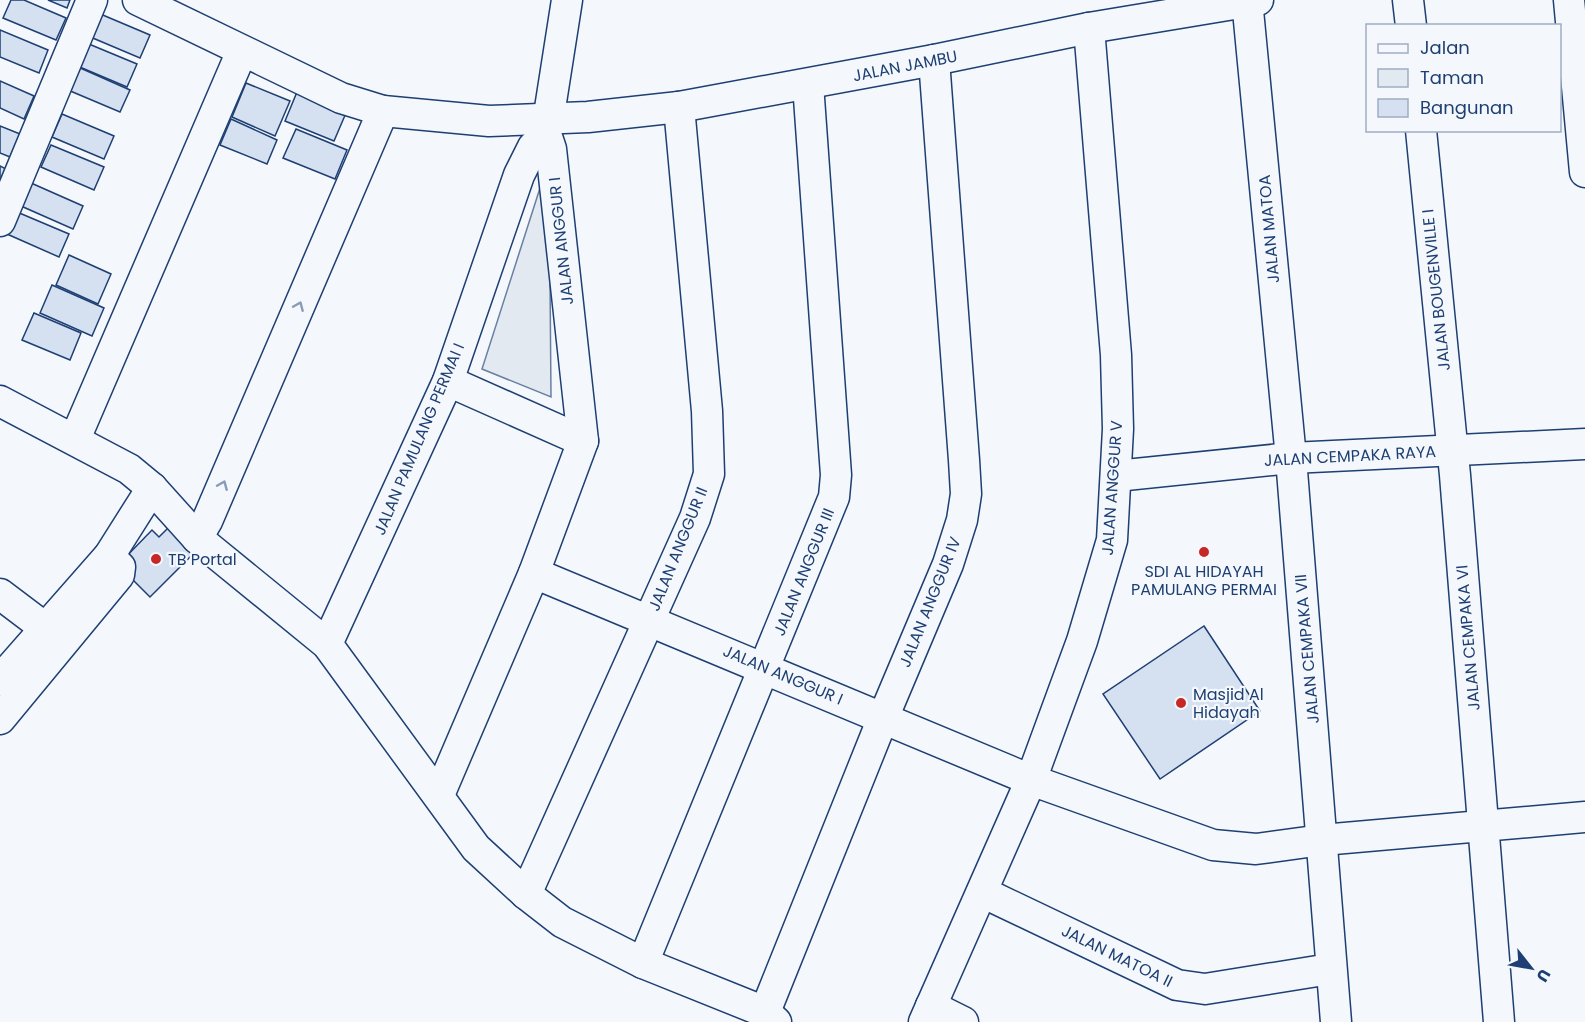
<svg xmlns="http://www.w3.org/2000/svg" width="1585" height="1022" viewBox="0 0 1585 1022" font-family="Poppins,sans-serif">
<rect width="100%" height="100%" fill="#f4f7fb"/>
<polygon fill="#e3e9f0" stroke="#687fa3" stroke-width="1.5" points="549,160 551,397 482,369"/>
<g fill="#d5e0f0" stroke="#1d3f73" stroke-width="1.5">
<polygon points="11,0 24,0 66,18 56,40 3,18"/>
<polygon points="48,0 70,0 67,8"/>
<polygon points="98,13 150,35 140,58 88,36"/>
<polygon points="0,30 48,50 39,73 0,57"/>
<polygon points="84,42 137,64 127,87 75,65"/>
<polygon points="78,67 130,90 120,112 68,90"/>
<polygon points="0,81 34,96 24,119 0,108"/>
<polygon points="246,83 290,101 275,136 232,117"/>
<polygon points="297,92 346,113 334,141 285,121"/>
<polygon points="62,114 114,136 104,159 52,137"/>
<polygon points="231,119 277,140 267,164 220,145"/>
<polygon points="0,126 20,134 10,157 0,153"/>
<polygon points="296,129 347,150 335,179 283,158"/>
<polygon points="51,145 104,167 94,190 41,167"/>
<polygon points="0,166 6,169 0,182"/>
<polygon points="31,183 83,206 73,229 21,206"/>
<polygon points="17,212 69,234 59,257 7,234"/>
<polygon points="69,255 111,274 98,304 56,285"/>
<polygon points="52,285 104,308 92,336 40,313"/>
<polygon points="34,313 81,333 70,360 22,340"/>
<polygon points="168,528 194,553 150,597 118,565 152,530 159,537"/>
<polygon points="1204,626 1260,711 1160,779 1103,694"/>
</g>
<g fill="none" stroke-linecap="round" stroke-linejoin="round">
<defs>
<g id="minor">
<polyline points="138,0 341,98 383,111 489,121 588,117 679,107 934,60 1089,28 1258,0"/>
<polyline points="1247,0 1291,458 1336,1022"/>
<polyline points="1408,0 1411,26"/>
<polyline points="1569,0 1585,172"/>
<polyline points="1421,130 1455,475 1499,1022"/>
<polyline points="0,221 92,0"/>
<polyline points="448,381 583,441"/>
<polyline points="0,401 129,469 152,488 197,538 327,644 476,848 526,894 562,922 643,963 765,1012 776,1022"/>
<polyline points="75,439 242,51"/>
<polyline points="1116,476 1291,458 1585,444"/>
<polyline points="197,538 207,521 383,111"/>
<polyline points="534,573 1031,780 1213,845 1256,849 1322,840 1585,817"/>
<polyline points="0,594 45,628"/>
<polyline points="327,644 448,381 519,175 533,147 546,134"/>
<polyline points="0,680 109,556 152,488"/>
<polyline points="0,719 119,575 120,567 109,556"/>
<polyline points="439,795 534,573 583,441 551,149 546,134 567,0"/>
<polyline points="982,892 1177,985 1205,989 1330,969"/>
<polyline points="526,894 695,518 709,474 707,411 679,107"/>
<polyline points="643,963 834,497 836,475 808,84"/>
<polyline points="931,1006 963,1022"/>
<polyline points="765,1012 883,718 948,564 962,520 966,494 964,460 934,60"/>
<polyline points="924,1022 1031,780 1082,641 1112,540 1118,429 1116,355 1089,28"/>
</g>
</defs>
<use href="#minor" stroke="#1d3f73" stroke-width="33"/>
<use href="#minor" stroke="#f4f7fb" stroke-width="30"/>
</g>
<defs><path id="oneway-chevron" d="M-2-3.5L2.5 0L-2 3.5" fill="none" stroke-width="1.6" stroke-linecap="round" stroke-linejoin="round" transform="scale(1.5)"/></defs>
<g stroke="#889bb7">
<use href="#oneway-chevron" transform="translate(299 306) rotate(-67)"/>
<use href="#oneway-chevron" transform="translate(223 485) rotate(-67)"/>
</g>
<g fill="#c62828" stroke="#f4f7fb" stroke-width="2">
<circle cx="1204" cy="552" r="6"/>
<circle cx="156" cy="559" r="6"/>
<circle cx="1181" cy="703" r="6"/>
</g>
<g text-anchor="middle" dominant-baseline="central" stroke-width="4.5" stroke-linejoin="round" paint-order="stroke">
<g font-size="16" fill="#1d3f73" stroke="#f4f7fb">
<text transform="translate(905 66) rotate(-11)">JALAN JAMBU</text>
<text transform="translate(1269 229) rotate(-95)">JALAN MATOA</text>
<text transform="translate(561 241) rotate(-96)">JALAN ANGGUR I</text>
<text transform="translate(1436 290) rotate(-96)">JALAN BOUGENVILLE I</text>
<text transform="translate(419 439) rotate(-67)">JALAN PAMULANG PERMAI I</text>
<text transform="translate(1350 456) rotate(-3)">JALAN CEMPAKA RAYA</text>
<text transform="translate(1112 488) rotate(-86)">JALAN ANGGUR V</text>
<text transform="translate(678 549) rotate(-68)">JALAN ANGGUR II</text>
<text transform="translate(804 572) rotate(-68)">JALAN ANGGUR III</text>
<text transform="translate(930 602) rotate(-68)">JALAN ANGGUR IV</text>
<text transform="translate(1468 638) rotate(-95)">JALAN CEMPAKA VI</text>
<text transform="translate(1307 649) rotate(-95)">JALAN CEMPAKA VII</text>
<text transform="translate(783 675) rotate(23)">JALAN ANGGUR I</text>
<text transform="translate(1117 956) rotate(26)">JALAN MATOA II</text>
</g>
<g font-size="16" fill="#1d3f73" stroke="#f4f7fb" text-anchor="start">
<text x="168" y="559">TB Portal</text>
<text x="1204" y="571" text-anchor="middle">SDI AL HIDAYAH<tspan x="1204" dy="18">PAMULANG PERMAI</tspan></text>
<text x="1193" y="694">Masjid Al<tspan x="1193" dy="18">Hidayah</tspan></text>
</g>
</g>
<rect x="1366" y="24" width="195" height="108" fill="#f4f7fb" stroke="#9eadc5" stroke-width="1.5"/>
<rect x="1378" y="44" width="30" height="9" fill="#f4f7fb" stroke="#9eadc5" stroke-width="1.5"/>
<text x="1420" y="54" font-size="18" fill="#1d3f73">Jalan</text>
<rect x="1378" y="69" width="30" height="18" fill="#e3e9f0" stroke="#9eadc5" stroke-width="1.5"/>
<text x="1420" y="84" font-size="18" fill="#1d3f73">Taman</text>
<rect x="1378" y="99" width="30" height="18" fill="#d5e0f0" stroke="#9eadc5" stroke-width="1.5"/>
<text x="1420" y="114" font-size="18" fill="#1d3f73">Bangunan</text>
<g transform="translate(1531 968) rotate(121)" stroke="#f4f7fb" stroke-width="4.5" paint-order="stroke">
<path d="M0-4.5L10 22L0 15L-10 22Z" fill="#1d3f73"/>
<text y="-9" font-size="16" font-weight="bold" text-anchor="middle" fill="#1d3f73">U</text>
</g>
</svg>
